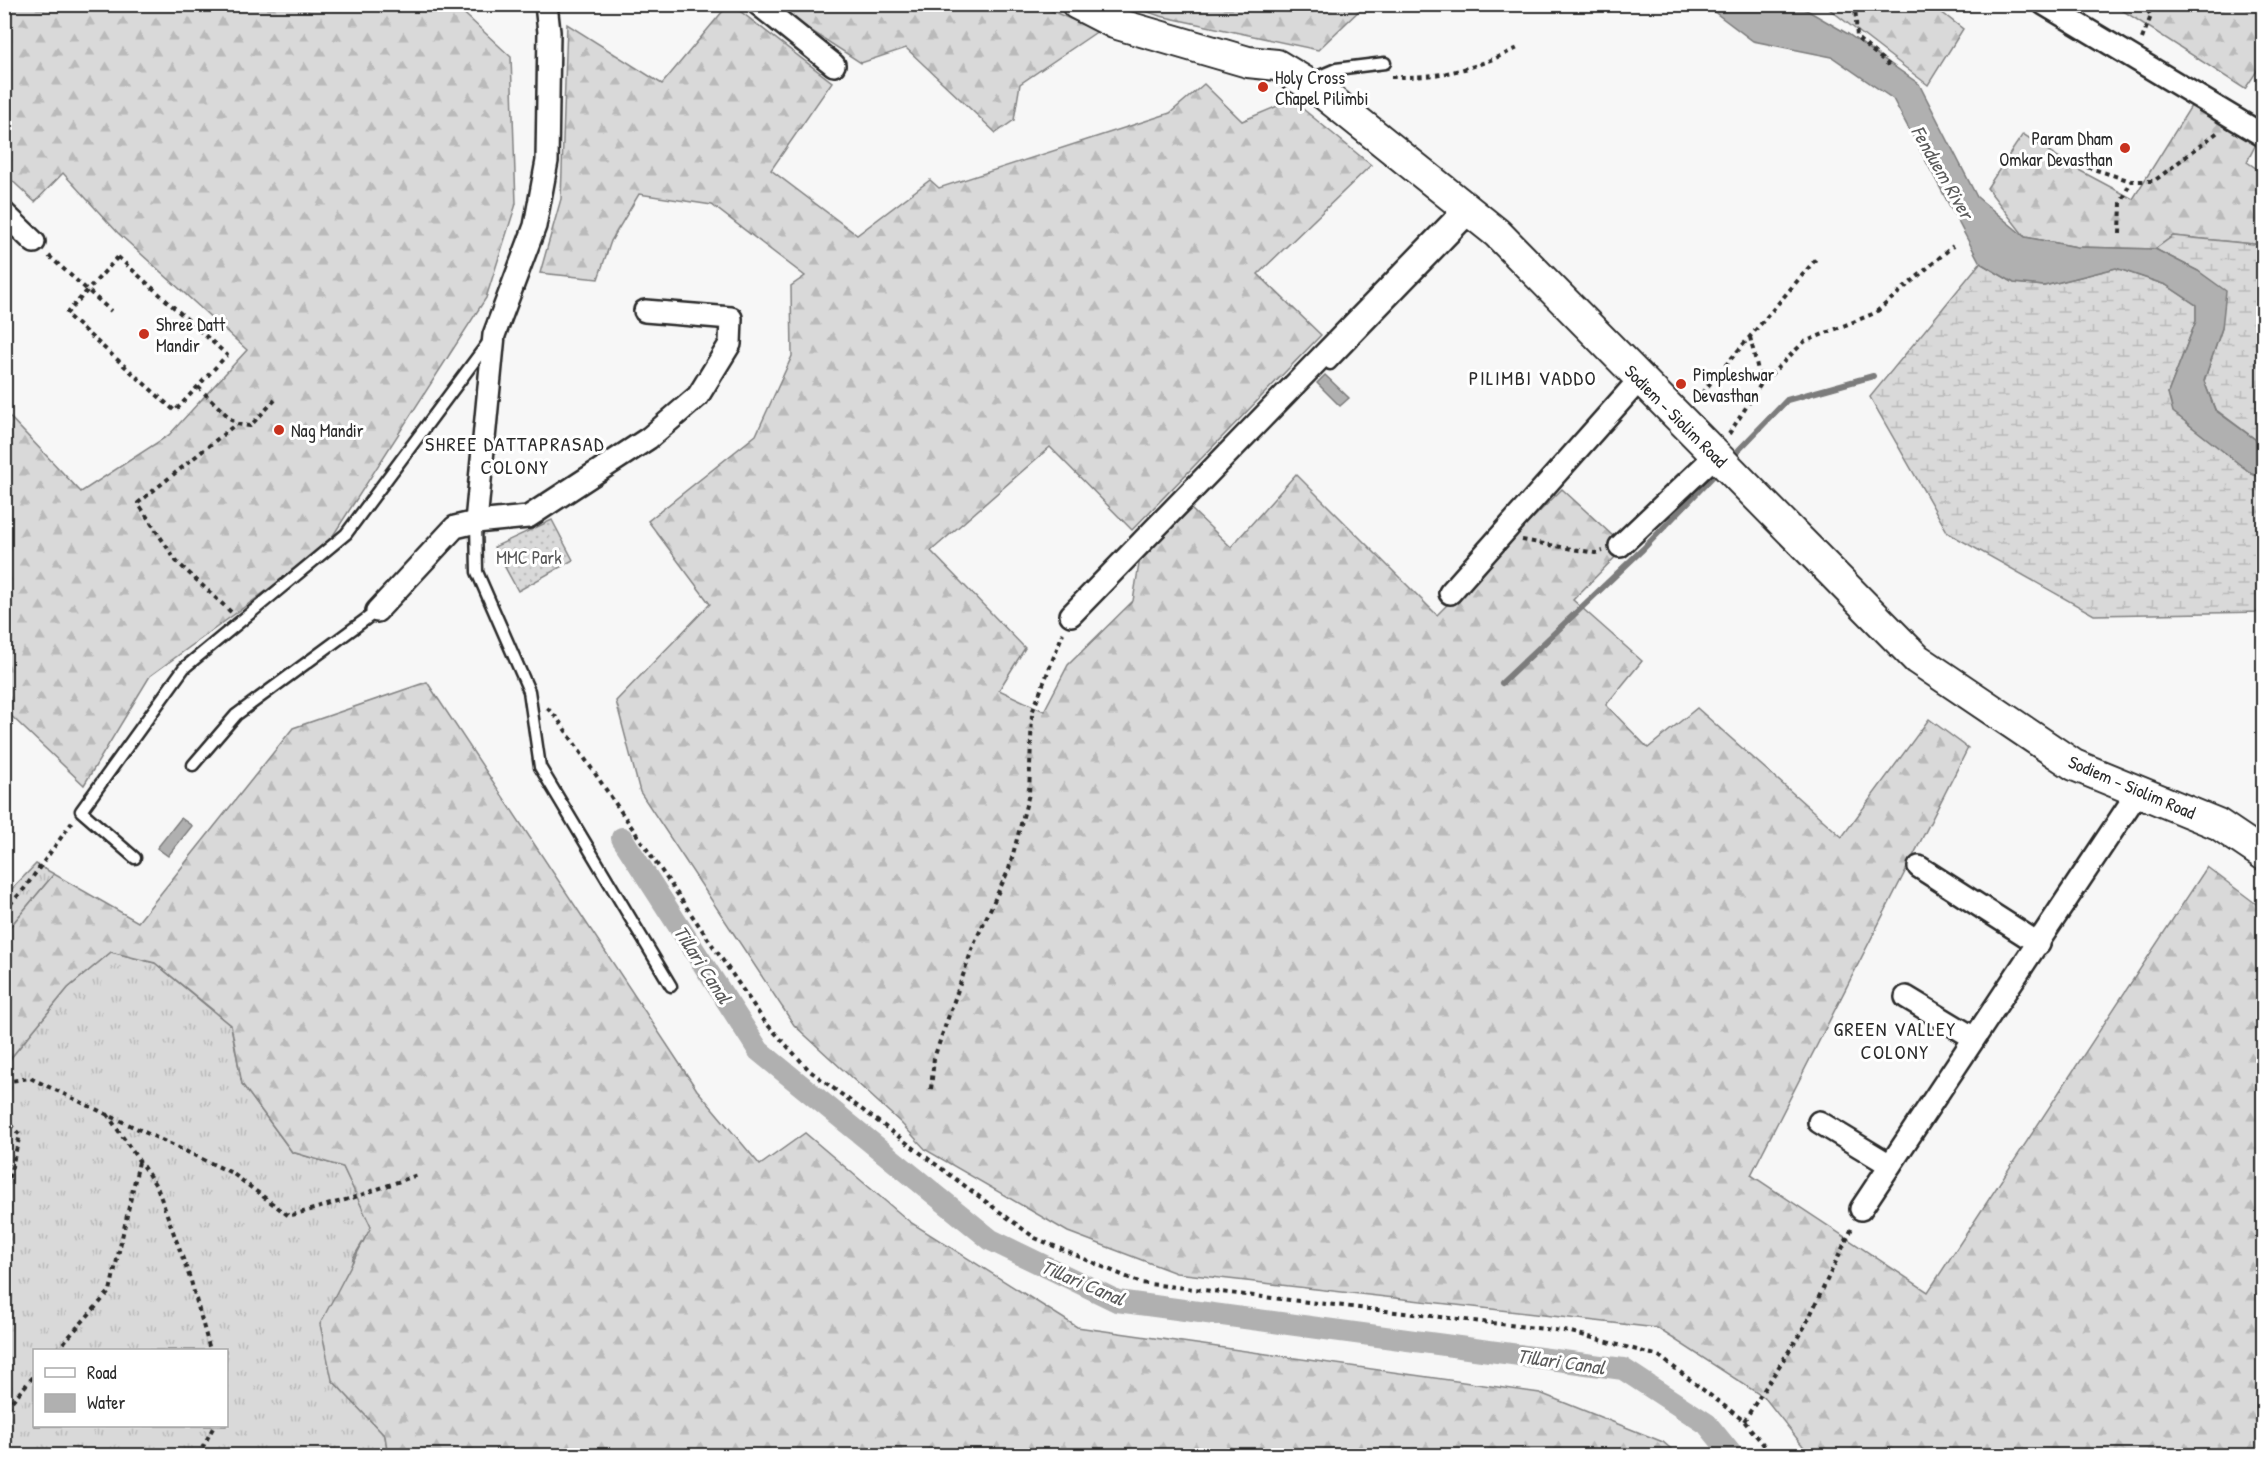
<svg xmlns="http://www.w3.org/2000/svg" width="2268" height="1460" viewBox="0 0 2268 1460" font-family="'Patrick Hand',sans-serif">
<defs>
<pattern id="grass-tufts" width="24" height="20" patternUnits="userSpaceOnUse" patternTransform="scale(1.5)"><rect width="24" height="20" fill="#d9d9d9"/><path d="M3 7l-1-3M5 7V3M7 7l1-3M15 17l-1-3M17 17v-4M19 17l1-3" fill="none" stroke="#bababa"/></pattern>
<pattern id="forest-firs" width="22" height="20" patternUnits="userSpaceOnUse" patternTransform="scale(1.5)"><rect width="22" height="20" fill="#d9d9d9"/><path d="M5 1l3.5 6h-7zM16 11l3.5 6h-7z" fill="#bababa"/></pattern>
<pattern id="wetland-marsh" width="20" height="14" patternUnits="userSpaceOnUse" patternTransform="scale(1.5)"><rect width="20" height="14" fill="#d9d9d9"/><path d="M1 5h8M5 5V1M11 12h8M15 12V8" fill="none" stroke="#bababa"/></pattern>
<pattern id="park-dots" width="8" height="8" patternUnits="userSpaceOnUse" patternTransform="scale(1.5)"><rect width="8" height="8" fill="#d9d9d9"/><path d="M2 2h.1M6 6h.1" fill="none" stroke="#bababa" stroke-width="1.8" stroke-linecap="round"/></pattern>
</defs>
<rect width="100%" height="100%" fill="#f7f7f7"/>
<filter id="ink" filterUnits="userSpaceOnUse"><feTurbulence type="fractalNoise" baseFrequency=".0167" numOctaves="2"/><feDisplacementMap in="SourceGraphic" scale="12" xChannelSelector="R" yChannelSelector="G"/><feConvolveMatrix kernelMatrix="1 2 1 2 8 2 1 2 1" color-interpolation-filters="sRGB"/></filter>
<g filter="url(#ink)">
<g fill="url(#grass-tufts)" stroke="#828282" stroke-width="1.5" fill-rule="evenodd">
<polygon points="36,864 54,874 5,933 5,896"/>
<path d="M111,952l44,11 76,63 11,58 50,68 51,15 29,60 -19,31 -21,122 53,56 3,19 -383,1v-391l63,-77zM34,1350h192v76h-192z"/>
</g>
<g fill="url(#forest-firs)" stroke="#828282" stroke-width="1.5">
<polygon points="5,5 455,5 511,57 516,204 486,298 325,548 150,676 84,785 5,710 4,411 81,492 169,435 247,350 118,233 63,173 35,202 5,174"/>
<polygon points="728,5 732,5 832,82 771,170 857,235 930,180 939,188 1170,113 1204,84 1242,121 1292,100 1371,165 1258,274 1321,335 1132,530 1050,447 931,551 1025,648 999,690 1044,711 1068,665 1133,601 1140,558 1191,509 1231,547 1296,474 1437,615 1562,489 1625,547 1573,600 1642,661 1606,705 1648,748 1697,708 1842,837 1929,719 1968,748 1751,1175 1928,1292 2207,867 2263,909 2263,1455 1810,1455 1765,1398 1657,1328 1176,1273 1068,1232 926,1150 901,1123 794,1025 640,792 616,701 710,604 648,521 756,435 792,356 791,286 805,276 712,205 639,194 611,241 598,279 540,273 561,199 567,24 662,84"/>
<polygon points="779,5 1038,5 1098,31 1020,84 1014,120 996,133 906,48 861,63 784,13"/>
<polygon points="1128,5 1365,5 1318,50 1160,16"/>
<polygon points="1824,5 1932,5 1963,29 1928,85"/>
<polygon points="2114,5 2263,5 2263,62 2245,89"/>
<polygon points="2191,106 2256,144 2247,162 2263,173 2263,245 2173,236 2155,249 2077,247 2025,237 1987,188 2023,134 2075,168 2133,199"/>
<polygon points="427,682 697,1090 760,1165 805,1133 910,1222 1077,1327 1540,1393 1663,1442 1678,1455 388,1455 385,1436 332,1380 320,1324 371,1227 343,1167 292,1152 242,1084 231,1025 155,963 111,952 68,988 5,1065 5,933 54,874 138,922 293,728"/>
</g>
<g fill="url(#wetland-marsh)" stroke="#828282" stroke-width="1.5">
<polygon points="2173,236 2263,245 2263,445 2215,409 2204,381 2222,328 2198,271 2155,249"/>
<polygon points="1980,263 2014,283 2044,286 2116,268 2166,285 2196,305 2196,321 2168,393 2252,474 2263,478 2263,612 2094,615 1948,533 1870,397"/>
</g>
<polygon fill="url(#park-dots)" stroke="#828282" stroke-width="1.5" points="552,520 573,560 518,591 494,547"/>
<g fill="#b0b0b0" stroke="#7b7b7b" stroke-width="1.5">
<polygon points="1705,5 1798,5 1848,34 1919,84 1977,197 2025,237 2077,247 2155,249 2198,271 2226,291 2222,328 2204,381 2215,410 2263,445 2263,478 2252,474 2173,412 2168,393 2196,321 2196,305 2166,285 2116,268 2044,286 2014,283 1980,263 1893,99 1832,57 1753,41"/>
<polygon points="1325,375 1349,398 1340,406 1317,383"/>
<polygon points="181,818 192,826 168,856 157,848"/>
</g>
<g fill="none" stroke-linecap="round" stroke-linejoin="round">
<g stroke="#7b7b7b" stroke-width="6">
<polyline points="1731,458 1787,400 1873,376"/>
<polyline points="1502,683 1643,549 1719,470"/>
</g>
<polyline stroke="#b0b0b0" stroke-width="22" points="622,838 759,1051 991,1240 1117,1301 1623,1369 1707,1424 1733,1456"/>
<defs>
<g id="lane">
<polyline points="1310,80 1336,69 1385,63"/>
<polyline points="1330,364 1473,216"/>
<polyline points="476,522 477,572 529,691 540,767 671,986"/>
<polyline points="193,765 236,715 377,611"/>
<polyline points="135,858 81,811 184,668 346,534 490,340"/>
</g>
<g id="street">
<polyline points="758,4 834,65"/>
<polyline points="2044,4 2264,136"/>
<polyline points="4,213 34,242"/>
<polyline points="476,522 494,335 535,226 547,161 549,32 546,4"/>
<polyline points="1620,546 1716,455"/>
<polyline points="1450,593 1640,379"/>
<polyline points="377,611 455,527 476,522 528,517 649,438 698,396 730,344 731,318 645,311"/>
<polyline points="1071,615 1465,209"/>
<polyline points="1919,867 2039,944"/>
<polyline points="1906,997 1974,1038"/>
<polyline points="1819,1122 1890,1165"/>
<polyline points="1861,1209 2138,792"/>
</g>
<polyline id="secondary" points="1077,4 1114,23 1248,62 1277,65 1320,91 1497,233 1917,659 2074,765 2218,824 2264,855"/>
</defs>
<use href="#lane" stroke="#2b2b2b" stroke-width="15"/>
<use href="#street" stroke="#2b2b2b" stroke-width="26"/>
<use href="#secondary" stroke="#2b2b2b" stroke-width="34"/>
<g stroke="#2b2b2b" stroke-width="4" stroke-dasharray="4.5 4.5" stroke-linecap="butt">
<polyline points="1855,4 1857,38 1889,65"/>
<polyline points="2142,39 2151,16 2144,4"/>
<path d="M1391,77c53,1 82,-8 129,-30"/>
<polyline points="2087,167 2131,181 2154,181 2218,132"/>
<polyline points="2120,234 2121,203 2131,181"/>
<polyline points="49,256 111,311"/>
<polygon points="118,257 227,355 175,411 66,314"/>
<polyline points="1750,337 1761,383"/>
<polyline points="198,387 236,424 250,426 275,400"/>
<polyline points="1696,400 1816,259"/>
<polyline points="1729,434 1761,384 1804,342 1875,313 1953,246"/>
<polyline points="1522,540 1595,553 1603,551"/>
<polyline points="231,612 176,561 138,503 236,424"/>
<polyline points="547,708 557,718 765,1022 810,1071 1035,1238 1141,1283 1571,1332 1659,1356 1744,1421 1773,1456"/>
<polyline points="4,911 24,889 73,821"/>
<polyline points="4,1082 30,1078 106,1114 232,1173 289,1216 352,1198 417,1175"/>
<polyline points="931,1089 934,1058 974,944 1009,869 1029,794 1032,713 1063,633"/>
<polyline points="107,1114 157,1187 191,1281 210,1350"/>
<polyline points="4,1118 20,1135 4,1197"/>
<polyline points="57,1350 110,1291 139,1162"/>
<polyline points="4,1417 12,1401 34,1376"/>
<polyline points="1744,1421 1805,1326 1853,1226"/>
<polyline points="198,1456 214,1426"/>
</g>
<use href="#lane" stroke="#fff" stroke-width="10"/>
<use href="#street" stroke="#fff" stroke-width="21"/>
<use href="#secondary" stroke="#fff" stroke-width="30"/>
</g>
</g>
<g fill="#c8321e" stroke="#fff" stroke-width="2">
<circle cx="1263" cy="87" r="6"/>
<circle cx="2125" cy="148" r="6"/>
<circle cx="144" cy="334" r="6"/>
<circle cx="1681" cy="384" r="6"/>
<circle cx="279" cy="430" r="6"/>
</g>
<g text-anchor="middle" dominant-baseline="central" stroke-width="6" stroke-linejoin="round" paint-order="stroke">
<g font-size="18" fill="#2b2b2b" stroke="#fff" text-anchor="start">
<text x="1275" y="77">Holy Cross<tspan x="1275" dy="21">Chapel Pilimbi</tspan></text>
<text x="2113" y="138" text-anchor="end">Param Dham<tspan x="2113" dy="21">Omkar Devasthan</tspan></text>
<text x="156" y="324">Shree Datt<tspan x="156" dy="21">Mandir</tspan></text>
<text x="1693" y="374">Pimpleshwar<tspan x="1693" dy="21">Devasthan</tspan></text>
<text x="291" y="430">Nag Mandir</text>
</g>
<g font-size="18" fill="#2b2b2b" stroke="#fff">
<text transform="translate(1676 416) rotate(45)">Sodiem - Siolim Road</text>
<text transform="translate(2132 787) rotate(23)">Sodiem - Siolim Road</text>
</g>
<g font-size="18" fill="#565656" stroke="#fff">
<text x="529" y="557">MMC Park</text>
</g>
<g font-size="20" font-style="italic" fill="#5a5a5a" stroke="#fff">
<text transform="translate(1943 172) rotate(60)">Fenduem River</text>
<text transform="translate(703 964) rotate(57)">Tillari Canal</text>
<text transform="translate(1083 1282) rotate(23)">Tillari Canal</text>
<text transform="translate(1561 1361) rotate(8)">Tillari Canal</text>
</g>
<g font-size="20" letter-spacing="1.5" fill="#2b2b2b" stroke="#fff">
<text x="1533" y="377">PILIMBI VADDO</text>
<text x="515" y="443">SHREE DATTAPRASAD<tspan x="515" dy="23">COLONY</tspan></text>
<text x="1895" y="1028">GREEN VALLEY<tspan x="1895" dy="23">COLONY</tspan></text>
</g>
</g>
<rect width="2268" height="1460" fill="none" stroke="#fff" stroke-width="24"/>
<rect x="12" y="12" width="2244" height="1436" fill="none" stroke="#2b2b2b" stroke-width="2" filter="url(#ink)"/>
<rect x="33" y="1349" width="195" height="78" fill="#ffffff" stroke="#aaaaaa" stroke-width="1.5"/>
<rect x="45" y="1368" width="30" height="9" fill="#ffffff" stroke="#aaaaaa" stroke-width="1.5"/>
<text x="87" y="1379" font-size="18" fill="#2b2b2b">Road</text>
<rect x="45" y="1394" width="30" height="18" fill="#b0b0b0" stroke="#aaaaaa" stroke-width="1.5"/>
<text x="87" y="1409" font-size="18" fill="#2b2b2b">Water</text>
</svg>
